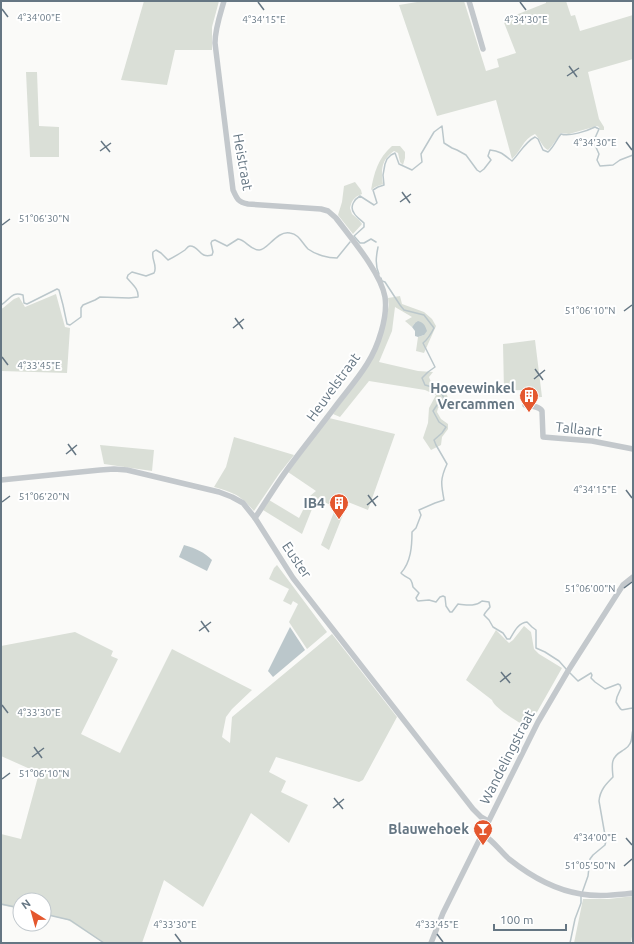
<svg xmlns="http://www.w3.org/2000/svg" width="634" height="944" viewBox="0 0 634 944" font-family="Ubuntu,sans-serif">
<rect width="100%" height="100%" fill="#fafaf8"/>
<g fill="#dadfd7">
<polygon points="144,1 219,1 212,27 212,50 175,50 167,85 121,80"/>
<path d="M423,1h41l22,70 13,-4 -2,-8 19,-6 -13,-33 43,-17v-2h20l5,15 4,-1 5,16 53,-16v44l-45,13 11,47 5,8v3h-4l-1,-3 -2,-1 -28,8 -8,-1 -10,14 -3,3c-6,-3 -8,-11 -13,-16 -12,5 -14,17 -23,25l-16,-59 -59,16 -38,-111z"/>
<polygon points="26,72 37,72 39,126 59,127 59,157 30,157"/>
<path d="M392,146h8l5,6v6l-2,7 -3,-3 -2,-9 -4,-2c-13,9 -13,19 -11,33l-8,3 -4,3c3,-17 7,-32 21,-44z"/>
<path d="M355,182l6,8 1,4c-8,3 -10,6 -12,14l2,6 7,6 3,4 -9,10 -15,-19 4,-13 2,-16z"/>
<polygon points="56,294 65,327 70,328 67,373 1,371 1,309 3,308 14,299 19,297 25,307"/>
<path d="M400,296l2,8 22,8 8,7 4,7 -12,27 -8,-2 2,-14 6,-2 -9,-12 -3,4 -7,-6 7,-4 -17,-10 -3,24 -13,31 39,9 15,1 -4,5 2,5c10,3 14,6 17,16l-2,6 -8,4 -1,4 4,7 7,5v5l-6,8 -1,8 -10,5 -8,-12 5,-15 1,-15 7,-13 -11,-5 -56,-9 -29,36 -7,-3 38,-53 11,-26 7,-30 -1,-7z"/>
<polygon points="535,340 542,397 521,398 522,390 504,391 503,344"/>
<polygon points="329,418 395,434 368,510 348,502 329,550 321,545 336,507 316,499 302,534 263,510 269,500 299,518 310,496 316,491 288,472"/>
<path d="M234,437l60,18 -15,19 -25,37c-14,-16 -19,-18 -40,-24l12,-20z"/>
<polygon points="100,445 154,450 152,471 104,464"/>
<polygon points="277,565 327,632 307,649 289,622 298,604 293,601 291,605 283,601 289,589 269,579 274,568"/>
<path d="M524,626l7,6 3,17 5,5 23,14 -34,60c-9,-6 -33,-19 -36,-28l-26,-20 30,-50 13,13 4,-3z"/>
<polygon points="75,632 113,651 111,656 118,659 81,734 120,753 172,649 252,690 232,709 226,717 222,737 230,743 232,717 332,634 397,717 363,780 359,782 276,757 269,772 286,781 281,792 308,805 289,843 251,813 203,907 164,880 142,943 103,943 68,920 44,914 44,900 20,900 20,909 1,905 1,834 21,839 39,773 1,756 1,646"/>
<polygon points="633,896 633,930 631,943 574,943 583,899 609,899"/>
</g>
<g fill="#bbc7cb">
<path d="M418,321c6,2 7,4 9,10l-3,4 -6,2 -3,-1v-5l-3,-4 3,-4z"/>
<path d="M184,545c11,3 20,7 28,15l-5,11 -28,-14z"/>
<polygon points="290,627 305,650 273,677 268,671"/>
</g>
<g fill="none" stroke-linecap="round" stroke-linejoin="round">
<g stroke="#bbc7cb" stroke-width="1.5">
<path d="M376,242l-5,-3 -7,4h-4l-6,-7 10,-9v-4c-3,-3 -8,-6 -10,-10 -5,-7 1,-14 6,-17l14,9 3,-2 -4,-13 5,-3 6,-2 -1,-10 2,-11 2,-5 4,-4 4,-2 4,11 13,6 10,-8 -1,-8 13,-22 8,-6 2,17 8,5 5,2 9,5 11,15 3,2 4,-3 7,-9 -3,-4 2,-6c11,1 14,5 22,11 7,-7 13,-19 23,-24l3,2 5,11 5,2c6,-5 8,-12 13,-18 8,3 26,-3 34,-7l4,2 -4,9 -1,5 5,11 -2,6 3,6 13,-1 7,-5 13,-5"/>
<path d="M378,247c-2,10 -3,18 1,27"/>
<path d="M381,278l1,3 3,1 15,23 4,5 20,5 10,13c-3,6 -6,11 -11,15l12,24 -7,5 -6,6 3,7c11,3 16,4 20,16l-8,4 -4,6 6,11 7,5 -4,6 -8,7 2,5 11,19c-7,15 -6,20 -3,36l-9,3 -16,7 2,5 -5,13 -4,4c0,14 -1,30 -11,41l1,1c7,6 9,2 11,13l6,6 -3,5 1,2 1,1 11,-1 7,2 4,-5 3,-1 2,1 1,9 4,6h2l6,-8c9,1 17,3 24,-3l7,1 1,5c-2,3 -5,5 -6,8l5,5 4,7 10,6 4,6h3c4,-7 8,-16 17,-17l5,5 4,3v18l9,4 14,9 8,9"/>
<path d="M1,305c9,-5 10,-14 22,-10l1,8 3,1 30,-15 2,1 4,15 4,19 3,1 11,-8v-9l2,-3 12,-5 5,-3 29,1 9,-1c1,-8 -6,-13 -11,-19l1,-3 4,-3 14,4 8,-3c4,-7 -3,-14 -1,-21l3,-2 5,3 7,7c6,-3 11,-6 17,-10 1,-1 3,-4 5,-4 10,0 9,13 22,9l1,-3 -2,-9 1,-2 3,-1 12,6 11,-7c8,1 12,11 21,11 8,1 18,-20 31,-17 9,1 12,10 18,16 8,6 20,9 29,9l13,-16"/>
<path d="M570,673l8,8 13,-8 1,2 -1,3 4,4 10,7 13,-5 2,1 1,3 -4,9 -1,5c7,12 5,7 17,6"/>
<path d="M582,893l6,-17 2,-17 3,-4 12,-10 1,-4 -7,-40c1,-11 7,-17 14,-24 -1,-12 -3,-19 9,-26 2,-2 6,-3 7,-6 4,-4 2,-11 4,-15"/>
<polyline points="1,904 20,908"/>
<polyline points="44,914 70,920 104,943"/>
<polyline points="570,943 575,919 581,903 581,896"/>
</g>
<g stroke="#c3c8cc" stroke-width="5.5">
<path d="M224,1c-4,14 -9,28 -9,42l18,147c4,9 5,12 15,14l73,5 7,2 8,7c15,20 45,55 49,79 3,20 -7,50 -18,67 -8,13 -19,26 -29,39 -15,20 -31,40 -46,60 -13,17 -25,37 -37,55"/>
<polyline points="469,1 483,49"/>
<path d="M525,405c6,1 14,1 17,6l1,26 49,4 41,8"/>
<polyline points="1,480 100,470 114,469 127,470 219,492 232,497 243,503 255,518 293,578 473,809 481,817 488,821"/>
<path d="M482,834c11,6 18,17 27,25 20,16 46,31 72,35 17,3 35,1 52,-1"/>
<polyline points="431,943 443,913 538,722 568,671 614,599 623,585 633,577"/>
</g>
</g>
<path fill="none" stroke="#657683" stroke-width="1.5" d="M258,2l6,8M520,2l6,8M2,9l6,8M569,66l8,11M567,76l12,-8M101,141l9,11M626,142l6,8M100,151l11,-8M402,192l8,11M400,202l11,-8M2,225l8,-6M624,311l8,-6M235,318l8,11M233,328l11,-9M2,357l6,8M535,369l8,11M534,379l11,-9M68,444l8,11M66,454l11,-9M626,490l6,8M368,495l8,11M2,502l8,-6M367,505l11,-9M624,588l8,-6M201,621l8,11M199,631l12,-9M501,672l9,11M500,682l11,-9M2,705l6,8M34,747l8,11M32,757l12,-9M2,779l8,-6M334,798l9,11M333,808l11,-9M626,838l6,7M624,866l8,-7M175,934l6,8M437,934l6,8"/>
<defs>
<symbol id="building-pin" viewBox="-11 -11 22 30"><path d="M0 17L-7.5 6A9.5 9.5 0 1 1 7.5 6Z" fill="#e4572e" stroke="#fff"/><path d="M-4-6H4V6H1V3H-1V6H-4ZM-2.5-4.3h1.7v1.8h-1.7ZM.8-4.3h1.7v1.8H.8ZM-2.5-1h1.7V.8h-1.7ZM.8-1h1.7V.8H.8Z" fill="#fff"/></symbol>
<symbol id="bar-pin" viewBox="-11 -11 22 30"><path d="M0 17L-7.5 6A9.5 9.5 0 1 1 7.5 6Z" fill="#e4572e" stroke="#fff"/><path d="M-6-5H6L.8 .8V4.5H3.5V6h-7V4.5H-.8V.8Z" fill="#fff"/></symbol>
</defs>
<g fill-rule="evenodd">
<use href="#building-pin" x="518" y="385" width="22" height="30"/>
<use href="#building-pin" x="328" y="492" width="22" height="30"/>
<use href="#bar-pin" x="472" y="818" width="22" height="30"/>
</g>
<g text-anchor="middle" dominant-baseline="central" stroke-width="4" stroke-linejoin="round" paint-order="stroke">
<g font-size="14" fill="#657683" stroke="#fff">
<text transform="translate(243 162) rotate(80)">Heistraat</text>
<text transform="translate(333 387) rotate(-54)">Heuvelstraat</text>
<text transform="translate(579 429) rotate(6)">Tallaart</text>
<text transform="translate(297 560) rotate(56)">Euster</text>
<text transform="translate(507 757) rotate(-63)">Wandelingstraat</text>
</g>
<g font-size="14" font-weight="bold" fill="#657683" stroke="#fff" text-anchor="end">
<text x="515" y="388">Hoevewinkel<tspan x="515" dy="16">Vercammen</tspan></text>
<text x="325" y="503">IB4</text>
<text x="469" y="829">Blauwehoek</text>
</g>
</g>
<g font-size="10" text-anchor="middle" fill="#657683" stroke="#fff" stroke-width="4" stroke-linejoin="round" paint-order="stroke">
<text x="39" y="21">4°34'00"E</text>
<text x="264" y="23">4°34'15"E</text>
<text x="526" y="23">4°34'30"E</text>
<text x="595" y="146">4°34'30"E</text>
<text x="44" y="222">51°06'30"N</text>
<text x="590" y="314">51°06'10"N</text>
<text x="39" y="369">4°33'45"E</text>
<text x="595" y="493">4°34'15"E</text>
<text x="44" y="500">51°06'20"N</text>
<text x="590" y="592">51°06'00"N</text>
<text x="39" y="716">4°33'30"E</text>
<text x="44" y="777">51°06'10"N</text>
<text x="595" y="841">4°34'00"E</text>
<text x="590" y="869">51°05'50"N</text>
<text x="175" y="928">4°33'30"E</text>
<text x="437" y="928">4°33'45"E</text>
</g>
<rect width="634" height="944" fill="none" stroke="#657683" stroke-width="4"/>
<g transform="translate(32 912) rotate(323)"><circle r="19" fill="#ffffff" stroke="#c1c8cd"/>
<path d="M0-3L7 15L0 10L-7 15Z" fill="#e4572e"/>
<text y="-6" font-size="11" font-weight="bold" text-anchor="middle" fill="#657683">N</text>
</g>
<path d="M494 924v6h72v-6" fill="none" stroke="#657683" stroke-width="2"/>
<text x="500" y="924" font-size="12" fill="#657683" stroke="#ffffff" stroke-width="3" paint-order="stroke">100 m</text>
</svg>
